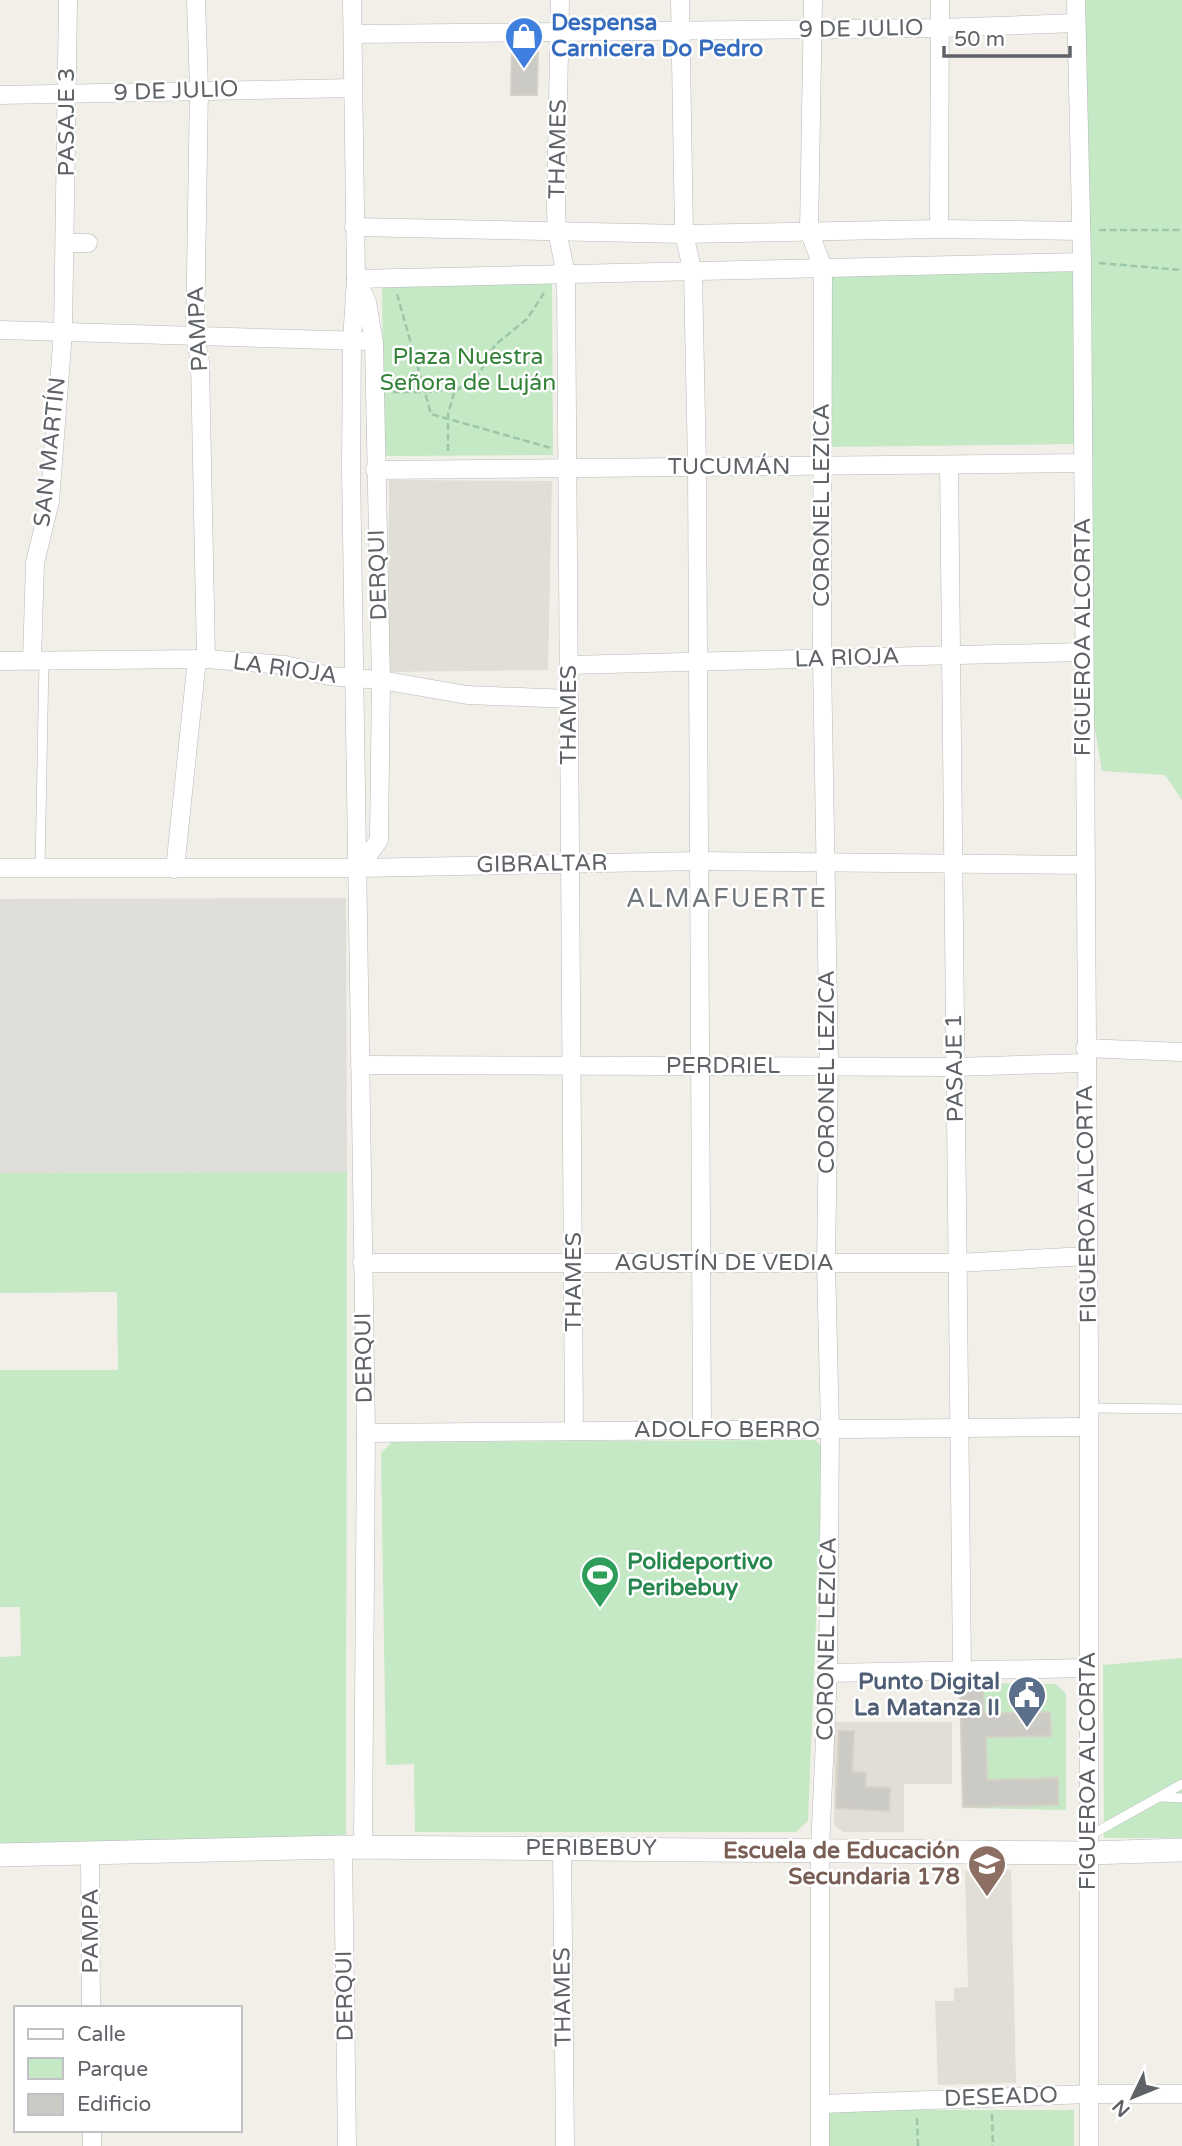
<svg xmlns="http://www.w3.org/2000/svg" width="1182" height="2146" viewBox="0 0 1182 2146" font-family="'Varela Round',sans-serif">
<rect width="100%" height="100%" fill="#f1efe8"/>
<polygon fill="#e0deda" points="346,898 347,1172 0,1173 0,899"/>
<g fill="#e1ded6">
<polygon points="389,480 552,481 548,670 388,672"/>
<polygon points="834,1722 952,1722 952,1784 904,1784 904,1832 843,1832 834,1825"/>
<polygon points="1011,1870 1016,2083 938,2085 935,2001 954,2001 954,1988 968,1987 965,1871"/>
</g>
<g fill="#c5e8c5">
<polygon points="1076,0 1182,0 1182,800 1165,775 1102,771 1082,652"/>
<polygon points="1075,268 1077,444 827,447 825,271"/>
<polygon points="552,284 553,455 384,456 382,285"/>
<polygon points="347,1172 346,1840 0,1847 0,1657 21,1656 20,1607 0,1607 0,1370 118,1370 117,1292 0,1293 0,1173"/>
<polygon points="815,1440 823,1448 808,1821 796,1832 415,1832 414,1764 386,1765 381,1453 392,1442"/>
<polygon points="1182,1658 1182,1838 1104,1838 1103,1665"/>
<polygon points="960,1683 1056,1684 1066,1694 1066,1810 964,1808"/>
<rect x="827" y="2110" width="247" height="36"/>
</g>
<g fill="#cccac5" stroke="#d6d1c6" stroke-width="2">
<polygon points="512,44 538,45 537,95 511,95"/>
<polygon points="983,1685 984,1714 1050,1712 1051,1736 986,1737 987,1780 1058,1778 1058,1805 963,1807 960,1686"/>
<polygon points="839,1731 854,1731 852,1772 866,1773 865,1787 890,1788 889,1811 836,1808"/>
</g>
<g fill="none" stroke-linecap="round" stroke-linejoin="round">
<defs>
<g id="service">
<polyline points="40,868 44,661"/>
<polyline points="1088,1408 1182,1409"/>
<polyline points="1161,1797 1182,1798"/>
<polyline points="1091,1835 1182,1784"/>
</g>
<g id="minor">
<polyline points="196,0 199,89 195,337 200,362 206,659"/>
<polyline points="352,0 356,279 352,340 351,468 366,1433 363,1847"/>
<polyline points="560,0 556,208 557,231 566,275 574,1431"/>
<polyline points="680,0 684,234 693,273 697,467 702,1430"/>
<polyline points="813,0 809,231 823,268 822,660 829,1065 826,1263 830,1429 828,1673 820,1848 820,2146"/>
<polyline points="1076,0 1082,262 1089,1356 1089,2146"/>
<polyline points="353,34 940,28 1076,23"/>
<polyline points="0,95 353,88"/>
<polyline points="354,227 684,234 939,229 1081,231"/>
<polyline points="939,229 940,0"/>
<polyline points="66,243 88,243"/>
<polyline points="356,279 1082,262"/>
<polyline points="356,279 367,302 374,343 381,680 379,840 359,868"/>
<polyline points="0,330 363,341"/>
<polyline points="949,465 962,1670"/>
<polyline points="375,470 1082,463"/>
<polyline points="32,660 35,563 50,501 63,332 68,0"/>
<polyline points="0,661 206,659 285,665 329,676 381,680 467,695 569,699"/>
<polyline points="569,665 1082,652"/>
<polyline points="0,868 359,868 699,861 1084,865"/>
<polyline points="175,869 197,659"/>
<polyline points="1085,1048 1182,1052"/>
<polyline points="360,1065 954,1067 1085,1063"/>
<polyline points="362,1263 957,1263 1087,1256"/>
<polyline points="366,1433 1088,1427"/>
<polyline points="828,1673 1088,1668"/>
<polyline points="343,1847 347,2146"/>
<polyline points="562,1848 565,2146"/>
<polyline points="90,1854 91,2008"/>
<polyline points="821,2104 1089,2094 1182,2094"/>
<polyline points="92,2130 92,2146"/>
</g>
<polyline id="tertiary" points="0,1855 343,1847 1089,1853 1182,1850"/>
</defs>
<use href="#service" stroke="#b5b8bc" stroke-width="10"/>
<use href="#minor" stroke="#b5b8bc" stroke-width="19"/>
<use href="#tertiary" stroke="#b5b8bc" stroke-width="24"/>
<g stroke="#9cc7a9" stroke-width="2.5" stroke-dasharray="7 3.5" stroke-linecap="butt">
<polyline points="1099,230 1182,230"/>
<polyline points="1099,263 1182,270"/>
<polyline points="397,294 431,414 551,448"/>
<polyline points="393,392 434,392 459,387"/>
<polyline points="448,451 448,414 454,393 480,372 495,345 527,319 544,293"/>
<polyline points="992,2114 993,2146"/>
<polyline points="917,2118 918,2146"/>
</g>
<use href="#service" stroke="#fff" stroke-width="9"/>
<use href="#minor" stroke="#fff" stroke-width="18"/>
<use href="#tertiary" stroke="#fff" stroke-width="23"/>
</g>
<defs>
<symbol id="shop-pin" viewBox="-11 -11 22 30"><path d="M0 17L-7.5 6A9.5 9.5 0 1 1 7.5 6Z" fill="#3f7fe0" stroke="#fff"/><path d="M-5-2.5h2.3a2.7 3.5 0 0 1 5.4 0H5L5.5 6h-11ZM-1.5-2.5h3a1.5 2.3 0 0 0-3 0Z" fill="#fff"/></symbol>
<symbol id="stadium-pin" viewBox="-11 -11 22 30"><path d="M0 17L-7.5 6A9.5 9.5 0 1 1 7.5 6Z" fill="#2e9e5b" stroke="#fff"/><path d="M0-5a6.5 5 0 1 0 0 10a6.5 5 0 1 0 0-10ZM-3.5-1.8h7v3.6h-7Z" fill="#fff"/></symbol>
<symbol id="civic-pin" viewBox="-11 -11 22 30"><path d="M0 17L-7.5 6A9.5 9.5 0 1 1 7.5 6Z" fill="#5c6f8a" stroke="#fff"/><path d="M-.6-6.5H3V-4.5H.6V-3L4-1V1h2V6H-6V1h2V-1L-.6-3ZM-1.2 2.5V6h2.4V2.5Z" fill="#fff"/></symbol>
<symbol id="school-pin" viewBox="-11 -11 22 30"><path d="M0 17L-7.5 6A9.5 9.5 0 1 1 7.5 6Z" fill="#8d6e63" stroke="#fff"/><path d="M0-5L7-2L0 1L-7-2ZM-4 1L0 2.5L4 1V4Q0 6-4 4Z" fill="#fff"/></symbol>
</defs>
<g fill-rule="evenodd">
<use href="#shop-pin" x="502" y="14" width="44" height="60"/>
<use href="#stadium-pin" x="578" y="1553" width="44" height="60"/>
<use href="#civic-pin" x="1005" y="1673" width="44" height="60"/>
<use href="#school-pin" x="965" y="1842" width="44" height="60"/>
</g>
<g text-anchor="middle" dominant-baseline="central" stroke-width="5" stroke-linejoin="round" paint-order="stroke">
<g font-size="23" font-weight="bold" fill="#366cbe" stroke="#fff" text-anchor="start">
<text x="551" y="23">Despensa<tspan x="551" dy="26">Carnicera Do Pedro</tspan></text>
</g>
<g font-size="23" fill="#5f6368" stroke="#fff">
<text transform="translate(861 29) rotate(-1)">9 DE JULIO</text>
<text transform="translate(176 91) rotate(-2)">9 DE JULIO</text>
<text transform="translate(67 122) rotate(-90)">PASAJE 3</text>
<text transform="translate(558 149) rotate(-89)">THAMES</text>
<text transform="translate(198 329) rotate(-93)">PAMPA</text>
<text transform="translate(50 452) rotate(-84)">SAN MARTÍN</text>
<text x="729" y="467">TUCUMÁN</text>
<text transform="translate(822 505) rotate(-90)">CORONEL LEZICA</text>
<text transform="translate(378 575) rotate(-92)">DERQUI</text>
<text transform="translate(1083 637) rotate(-90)">FIGUEROA ALCORTA</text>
<text transform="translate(847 658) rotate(-2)">LA RIOJA</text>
<text transform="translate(285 669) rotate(8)">LA RIOJA</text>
<text transform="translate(569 715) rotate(-90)">THAMES</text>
<text transform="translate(542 864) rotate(-1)">GIBRALTAR</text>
<text x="723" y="1066">PERDRIEL</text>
<text transform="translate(955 1068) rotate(-91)">PASAJE 1</text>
<text transform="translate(827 1072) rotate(-90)">CORONEL LEZICA</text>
<text transform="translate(1087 1204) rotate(-91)">FIGUEROA ALCORTA</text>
<text x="724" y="1263">AGUSTÍN DE VEDIA</text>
<text transform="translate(574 1282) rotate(-90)">THAMES</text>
<text transform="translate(364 1358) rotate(-91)">DERQUI</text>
<text x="727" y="1430">ADOLFO BERRO</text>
<text transform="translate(827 1639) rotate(-89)">CORONEL LEZICA</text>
<text transform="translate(1088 1771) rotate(-90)">FIGUEROA ALCORTA</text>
<text x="591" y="1848">PERIBEBUY</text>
<text transform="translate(91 1931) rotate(-90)">PAMPA</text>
<text transform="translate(345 1996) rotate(-91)">DERQUI</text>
<text transform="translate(563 1997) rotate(-91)">THAMES</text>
<text transform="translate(1001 2097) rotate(-2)">DESEADO</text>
</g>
<g font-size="23" fill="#348238" stroke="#fff">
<text x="468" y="357">Plaza Nuestra<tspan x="468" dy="26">Señora de Luján</tspan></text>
</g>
<g font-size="23" font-weight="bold" fill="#27864d" stroke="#fff" text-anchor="start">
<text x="627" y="1562">Polideportivo<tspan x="627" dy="26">Peribebuy</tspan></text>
</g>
<g font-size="23" font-weight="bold" fill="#4e5e75" stroke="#fff" text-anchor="end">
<text x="1000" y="1682">Punto Digital<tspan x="1000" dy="26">La Matanza II</tspan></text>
</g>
<g font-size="23" font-weight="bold" fill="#785e54" stroke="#fff" text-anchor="end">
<text x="960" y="1851">Escuela de Educación<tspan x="960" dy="26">Secundaria 178</tspan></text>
</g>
<g font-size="26" letter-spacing="2" fill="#70757a" stroke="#fff">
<text x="727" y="898">ALMAFUERTE</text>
</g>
</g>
<rect x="14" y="2006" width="228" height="126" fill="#ffffff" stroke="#bfc1c3" stroke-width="2"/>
<rect x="28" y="2029" width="35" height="10" fill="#ffffff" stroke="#bfc1c3" stroke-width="2"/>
<text x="77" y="2041" font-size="21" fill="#5f6368">Calle</text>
<rect x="28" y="2058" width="35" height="21" fill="#c5e8c5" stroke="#bfc1c3" stroke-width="2"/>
<text x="77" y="2076" font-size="21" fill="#5f6368">Parque</text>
<rect x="28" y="2094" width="35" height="21" fill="#cccac5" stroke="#bfc1c3" stroke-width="2"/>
<text x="77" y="2111" font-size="21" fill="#5f6368">Edificio</text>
<g transform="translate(1133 2097) rotate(227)" stroke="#ffffff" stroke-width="5" paint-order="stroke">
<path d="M0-5L12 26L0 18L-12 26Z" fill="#5f6368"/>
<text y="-10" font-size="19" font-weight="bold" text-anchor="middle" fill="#5f6368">N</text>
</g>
<path d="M944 46v10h126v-10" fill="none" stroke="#5f6368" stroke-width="3.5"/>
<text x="954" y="46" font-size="21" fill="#5f6368" stroke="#ffffff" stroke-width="5" paint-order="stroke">50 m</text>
</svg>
